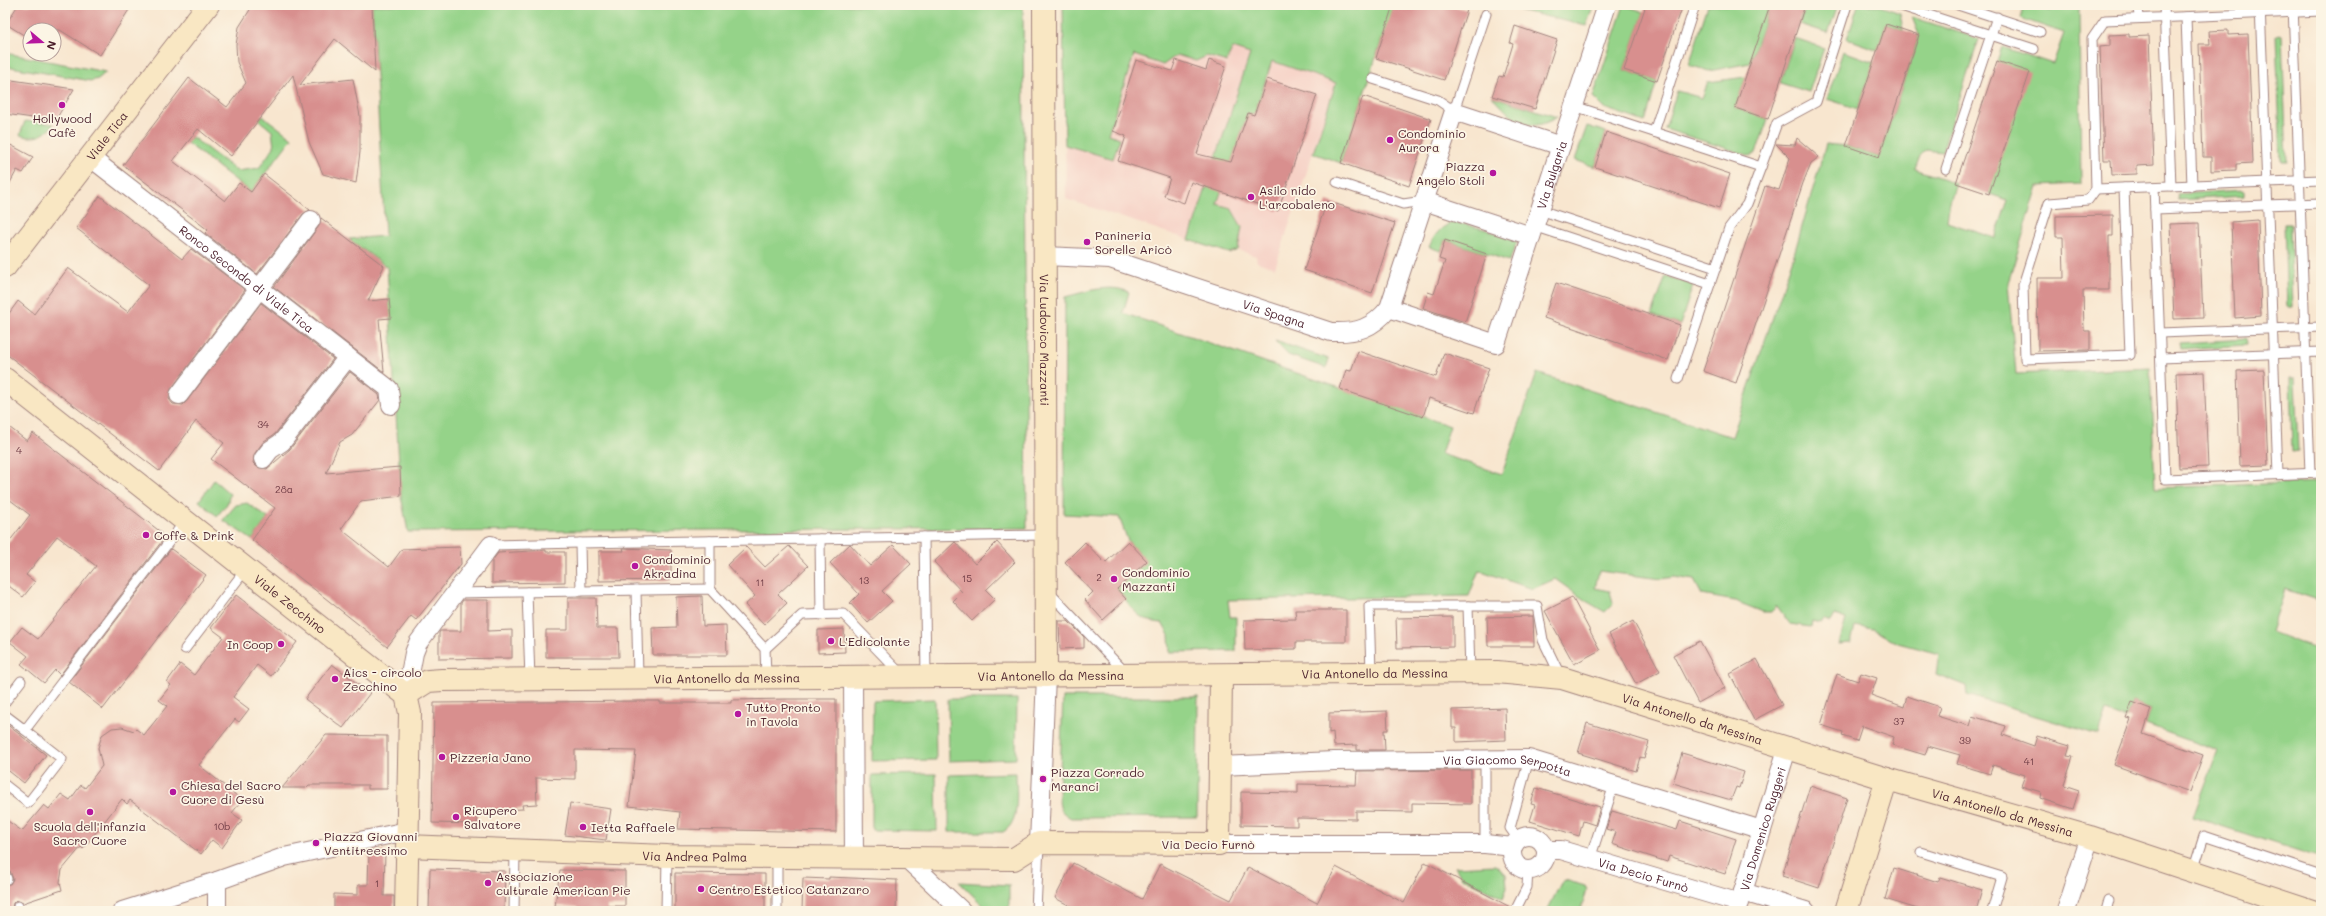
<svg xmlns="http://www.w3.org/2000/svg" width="2326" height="916" viewBox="0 0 2326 916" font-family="Mali,sans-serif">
<rect width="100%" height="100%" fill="#fcf5e5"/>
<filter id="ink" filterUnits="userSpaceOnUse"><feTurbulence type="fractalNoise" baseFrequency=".025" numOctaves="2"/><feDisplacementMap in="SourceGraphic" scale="8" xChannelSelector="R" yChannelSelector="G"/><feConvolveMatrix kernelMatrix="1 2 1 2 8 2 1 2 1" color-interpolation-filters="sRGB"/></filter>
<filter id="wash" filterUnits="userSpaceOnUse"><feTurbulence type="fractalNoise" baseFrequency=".012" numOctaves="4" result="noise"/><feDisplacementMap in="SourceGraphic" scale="16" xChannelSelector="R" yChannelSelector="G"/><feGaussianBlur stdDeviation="0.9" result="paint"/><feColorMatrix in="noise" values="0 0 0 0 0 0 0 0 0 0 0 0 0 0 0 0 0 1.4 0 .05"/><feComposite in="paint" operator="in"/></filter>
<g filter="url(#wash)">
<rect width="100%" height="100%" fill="#f8e6cf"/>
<polygon fill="#f6d1c6" points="1063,5 1232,48 1336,83 1275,268 1257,262 1256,256 1238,250 1229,253 1066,199"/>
<g fill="#95d389" stroke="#70795a">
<polygon points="372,5 1023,5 1027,528 408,532 401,496 387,267 349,239 385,236"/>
<polygon points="1063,5 1393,5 1390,15 1397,17 1384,33 1341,163 1313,153 1336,83 1272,61 1254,115 1248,113 1217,204 1231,208 1242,227 1238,250 1229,253 1189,240 1250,54 1232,48 1227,62 1207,56 1196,61 1177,55 1163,65 1134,55 1108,134 1120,138 1113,159 1065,145"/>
<polygon points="1514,5 1594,5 1586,26 1519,10"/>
<polygon points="1624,5 1644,12 1624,70 1657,81 1645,122 1604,108 1593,97"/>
<polygon points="1708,5 1770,5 1750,63 1709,71 1689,65"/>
<polygon points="1806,5 1838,5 1828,33 1800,24"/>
<polygon points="1858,5 1877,5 1900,13 1903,30 1886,24 1878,50 1847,39"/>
<path d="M2024,5h9l18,6 2,-6h26l2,179 -43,2 -30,97 8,91 134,-6 5,120 166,-6v119l-36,-12 -14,43 50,19v207l-128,-41 25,-66 -72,-26 5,-16 -19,-7 -6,16 -20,-7 -8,24 -131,-40 -1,-9 -30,-12 3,-20 -41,-11 -26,-14 -17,-3 -4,17 -12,1 7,-25 -11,-4 -4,7 -7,-3 -3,4 -9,-2 -1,6 -21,-3 -13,-18 -6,6h-8l-28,-11 -33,-6 -8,-15 -20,-3 -13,2 -62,-8 -4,17 15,3 3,13 -8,8 -19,-11 -31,-22 -23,10 -53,-19 -10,26 -241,4 2,17h6v34l-66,1 -1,-17 -7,-12c-27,-2 -29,-16 -45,-34l29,-28 -18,-20 -9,-24 -55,-3 1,-217c21,-5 43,-14 64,-5l-6,21 327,113 -9,28 61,20 35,-101 195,64 60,-176 34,-117 20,2 33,11 40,-122 -7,-18 67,22 -37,113 -16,-2 -6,6 -5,13 41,14 -7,23 -2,16 48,16 13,-38 -19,-6 8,-133 5,-14 51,17 11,-31 -44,-15z"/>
<polygon points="2282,35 2287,162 2281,162 2276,36"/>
<polygon points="1795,38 1824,48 1809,92 1780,83"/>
<polygon points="1843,51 1874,62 1858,109 1827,99"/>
<polygon points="5,53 106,72 98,79 91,81 5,66"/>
<polygon points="1746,77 1735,108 1768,119 1756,153 1751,156 1665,129 1677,91 1702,98 1708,82"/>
<path d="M1492,96l65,21c-30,19 -45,1 -65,-21z"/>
<polygon points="263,116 292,138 251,192 187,143 192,137 237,171 259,168 274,147 272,131 259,120"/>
<path d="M25,121l29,3c-10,12 -19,16 -34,11z"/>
<polygon points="1587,126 1606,132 1595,167 1575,160"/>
<polygon points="2244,190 2244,196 2178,200 2177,194"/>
<path d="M1454,222l34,8 29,12 -8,19 -64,-21 -4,11 -12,-4c6,-13 11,-20 25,-25z"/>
<polygon points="2284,224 2290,224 2293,307 2287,307"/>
<polygon points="1666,276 1693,285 1680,325 1652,315"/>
<polygon points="2246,339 2247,345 2181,349 2180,343"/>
<polygon points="1275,341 1329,359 1326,368 1288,355"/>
<polygon points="2290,378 2295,378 2298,451 2292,452"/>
<polygon points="214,480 230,494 227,504 217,516 199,501"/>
<polygon points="247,503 268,518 252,540 223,520 236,505"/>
<path d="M1063,697h135l-1,120 -126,1c-10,-5 -12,-10 -12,-21z"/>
<polygon points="935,699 936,760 872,761 873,701"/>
<polygon points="948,699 1017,699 1016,759 949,761"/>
<path d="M1016,773c0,19 5,49 -13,59h-54v-57z"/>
<polygon points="936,774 937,831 872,830 872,775"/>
<polygon points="1495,865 1506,874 1507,888 1503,898 1462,877 1455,867"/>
<polygon points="1565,880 1585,886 1587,890 1580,911 1547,911 1561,883"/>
<polygon points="959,882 1009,885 1009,911 989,911"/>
</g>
<g id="blocks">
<g fill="#d88f8e">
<polygon points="18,5 132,5 100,55 60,30 30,30 30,39 6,24"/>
<polygon points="253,5 372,5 375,72 335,39 300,85 353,79 360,116 360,152 356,183 323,174 309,142 293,75 231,156 198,129 173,161 225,201 239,183 251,192 264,174 310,210 303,214 257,274 205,233 208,230 123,165 189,78 227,107 246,83 237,62 236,45 239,27"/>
<polygon points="1393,5 1451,5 1467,10 1444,80 1376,58"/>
<polygon points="1646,5 1683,5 1657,81 1624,70"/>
<polygon points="1770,5 1805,5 1768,119 1735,108"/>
<polygon points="1886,24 1919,35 1879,157 1846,146"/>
<polygon points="1515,26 1557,40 1535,109 1492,96 1499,76 1503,77 1513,44 1510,43"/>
<polygon points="2228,30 2228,35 2248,34 2253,163 2236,164 2236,170 2211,171 2211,157 2203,157 2199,44 2210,44 2209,31"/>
<polygon points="2129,34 2129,37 2149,36 2154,165 2137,166 2137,174 2112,175 2111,160 2104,160 2100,47 2110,46 2110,35"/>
<polygon points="1136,60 1172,71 1176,60 1206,70 1209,60 1226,66 1197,154 1231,162 1248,113 1254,115 1267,79 1317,95 1278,211 1191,182 1184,203 1164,196 1170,178 1118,161 1126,136 1113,131"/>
<polygon points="1997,61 2030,72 1989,194 1956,183"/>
<polygon points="5,79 74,89 55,121 40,119 5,114"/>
<polygon points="1363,96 1431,119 1409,186 1341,163"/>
<polygon points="1606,132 1730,174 1719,208 1595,167"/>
<polygon points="1797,138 1819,157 1811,163 1803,183 1736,383 1703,371 1765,186 1779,190 1790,158 1776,144 1795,145"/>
<polygon points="5,142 33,157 23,173 17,170 5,192"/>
<polygon points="100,196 182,259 191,249 245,290 171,389 169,399 173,404 183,405 187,401 261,303 333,359 275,434 264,441 255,453 253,463 257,467 267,469 290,449 350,372 379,395 380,400 352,435 340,442 326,473 400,467 401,496 361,501 341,529 389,567 402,549 460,547 461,564 416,620 411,616 387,647 252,540 275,508 211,459 224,443 196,421 159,471 5,353 5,319 18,301 34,314 68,268 128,312 149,285 76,228"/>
<polygon points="1327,201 1395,223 1372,293 1304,270"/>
<polygon points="2113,215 2113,236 2109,236 2109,290 2083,290 2084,331 2090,331 2090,350 2038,351 2037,278 2064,278 2063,237 2056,237 2056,216"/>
<polygon points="321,218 384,266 368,301 389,299 391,318 379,319 384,372 274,287 319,226"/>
<polygon points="2258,220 2261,316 2235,318 2231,222"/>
<polygon points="2199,223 2203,318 2174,319 2170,224"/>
<polygon points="1445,240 1487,254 1465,322 1423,308 1428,292 1434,294 1445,261 1439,259"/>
<polygon points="1556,283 1680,325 1668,360 1544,318"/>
<polygon points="1358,351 1436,377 1444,353 1489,368 1474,413 1429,398 1423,417 1340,389 1346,370 1351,371"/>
<polygon points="2264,370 2268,465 2240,466 2237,371"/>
<polygon points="2204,372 2208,467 2179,468 2176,373"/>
<polygon points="5,424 27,441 33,433 162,533 158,538 162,541 60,675 55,670 44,683 21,664 28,656 10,642 22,627 38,639 96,566 57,536 26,575 35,582 23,597 5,583 5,547 30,515 5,496"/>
<polygon points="1128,541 1147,561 1117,589 1126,599 1103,620 1085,600 1093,592 1065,562 1085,542 1105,563"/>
<polygon points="955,542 975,564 997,542 1015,562 986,590 995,599 972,621 953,601 962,592 934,562"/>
<polygon points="850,544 870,566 893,545 911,564 882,591 892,601 868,623 850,603 859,594 830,563"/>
<polygon points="789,546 808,566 778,594 787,603 764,625 745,605 755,596 727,565 746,547 765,567"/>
<polygon points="623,548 671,550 671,580 599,581 599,551 624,551"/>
<polygon points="171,549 206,575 103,709 69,682"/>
<polygon points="546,550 546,552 565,552 565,582 492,583 492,561 498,553"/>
<polygon points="236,595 297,642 271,676 257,665 233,697 249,709 239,722 235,719 199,765 242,800 232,813 242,820 222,848 212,840 201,854 130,800 127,804 122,799 83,849 81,847 62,870 60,882 62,890 23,903 16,900 13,903 12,908 5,911 5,884 10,884 13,879 10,871 5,868 5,819 22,831 44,805 49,809 61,794 70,800 81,785 85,788 102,766 98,748 102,735 112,728 122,727 134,731 136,729 144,735 167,706 159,700 171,685 167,682 180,664 194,675 223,637 211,628"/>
<polygon points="702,596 703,626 726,625 727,655 653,655 652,628 677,627 676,597"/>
<polygon points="1572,597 1600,650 1574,664 1545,611"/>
<polygon points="568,598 596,598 597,628 618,628 619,657 546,657 546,630 568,630"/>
<polygon points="463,600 488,600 488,631 512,630 512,658 439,659 439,633 440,631 461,631 461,603"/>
<polygon points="1295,610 1346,610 1346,642 1296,642 1296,649 1245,650 1244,620 1296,619"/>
<polygon points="1533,616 1534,646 1488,646 1487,617"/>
<polygon points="1453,617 1453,647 1397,648 1396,618"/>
<polygon points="1059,621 1068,621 1084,637 1084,648 1060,649"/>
<polygon points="1633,621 1660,671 1636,684 1609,634"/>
<polygon points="844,629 845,652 818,653 818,630"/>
<polygon points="1700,641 1725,688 1698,703 1673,655"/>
<polygon points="1757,659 1782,705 1754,720 1730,674"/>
<polygon points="332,664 370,693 343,728 305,699"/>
<polygon points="1861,673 1877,678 1871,695 1904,707 1907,696 1940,707 1937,716 1969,726 1972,716 2006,726 2003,735 2034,746 2037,736 2070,746 2067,756 2073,757 2064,785 2079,790 2073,809 2040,798 2041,792 2021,786 2025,775 1993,765 1990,774 1957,764 1960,755 1928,746 1925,755 1892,745 1894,737 1862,726 1857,741 1842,736 1843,732 1821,725 1837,674 1858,681"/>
<polygon points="788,699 836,699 836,832 678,829 680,812 629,806 636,751 575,750 575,779 536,778 537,804 522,805 523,809 478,811 477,824 432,823 434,703 642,701 660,701 660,703 731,703 731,700"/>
<polygon points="2132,702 2151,709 2143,734 2203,755 2190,792 2114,765 2131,719 2126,718"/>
<polygon points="1505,708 1506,740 1456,742 1456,728 1452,728 1452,710"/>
<polygon points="1387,711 1388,730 1384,730 1385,750 1357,750 1357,745 1334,746 1333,732 1329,733 1329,713"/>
<polygon points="5,723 46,755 24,783 5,768"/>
<polygon points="1587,723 1649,742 1644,758 1640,757 1636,771 1578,753"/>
<polygon points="326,735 387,736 387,789 368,789 368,785 309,785 306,788 282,788"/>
<polygon points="1682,753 1744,772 1739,788 1736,787 1731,800 1673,783"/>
<polygon points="1471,770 1471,804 1412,803 1412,812 1356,811 1356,819 1297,818 1297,826 1241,825 1241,792 1298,793 1298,784 1356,785 1357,771"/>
<polygon points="1810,786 1847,798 1819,888 1782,876"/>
<polygon points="1536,788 1600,807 1595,825 1583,821 1579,836 1530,821 1535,805 1531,804"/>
<polygon points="570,803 611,809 606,840 565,835"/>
<polygon points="1612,811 1677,830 1680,821 1736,839 1725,874 1669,856 1667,862 1612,844 1616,832 1606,829"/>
<polygon points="369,851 385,851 384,896 394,896 394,911 334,911 334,894 358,895 358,885 368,885"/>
<polygon points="1425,862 1510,907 1509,911 1080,911 1055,898 1073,863 1142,899 1160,864 1231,900 1248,867 1317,903 1336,867 1404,903"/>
<polygon points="1894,868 1938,882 1940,877 1982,890 1976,911 1924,911 1885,899"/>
<polygon points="430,869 505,871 504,911 429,911"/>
<polygon points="560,870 625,871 625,906 607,906 607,911 577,911 577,907 555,906"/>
<polygon points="675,873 765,874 765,911 675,911"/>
<polygon points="829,877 897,880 896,911 802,911 803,878 829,879"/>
</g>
</g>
</g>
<g filter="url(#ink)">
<use href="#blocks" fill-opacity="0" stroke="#a1827d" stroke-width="1"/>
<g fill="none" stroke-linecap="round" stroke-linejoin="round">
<defs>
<g id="lane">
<polyline points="1898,5 2034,49"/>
<polyline points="1958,5 2040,32"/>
<polyline points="2138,5 2139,18"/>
<polyline points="2164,5 2171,186"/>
<polyline points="2260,5 2278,474"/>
<polyline points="2293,5 2310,473"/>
<polyline points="2186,17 2192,186"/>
<polyline points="1373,79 1438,100 1454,111 1486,14"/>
<polyline points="1574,106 1761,167 1777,123 1816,102 1847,5"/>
<polyline points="1654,132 1695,5"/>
<polyline points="1946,169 1997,17"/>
<polyline points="1337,182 1403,204 1424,201"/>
<polyline points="2154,187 2165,479 2321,473"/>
<polyline points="2124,188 2130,355 2025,359 2023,285 2049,203 2088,200 2096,189 2092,39 2105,20 2321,11"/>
<polyline points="2096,189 2321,180"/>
<polyline points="2155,209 2321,203"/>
<polyline points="1540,210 1716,268"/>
<polyline points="1534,226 1710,284"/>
<polyline points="2160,333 2321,327"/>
<polyline points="2161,358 2321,352"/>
<polyline points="1678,379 1729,228 1747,204 1761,167"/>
<polyline points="924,537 1045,535"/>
<polyline points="820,539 821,615"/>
<polyline points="710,541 710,589"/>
<polyline points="491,545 580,543"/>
<polyline points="636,590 638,677"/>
<polyline points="581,591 580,543 924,537 926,675"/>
<polyline points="1048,591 1126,673"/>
<polyline points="527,592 530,679"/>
<polyline points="455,593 710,589 765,649 766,676"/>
<polyline points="1468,606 1470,672"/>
<polyline points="185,649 246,569"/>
<polyline points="765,649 802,615 843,614 900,673"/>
<polyline points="1371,673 1369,606 1537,606 1543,640 1561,677"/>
<polyline points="5,702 21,681"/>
<polyline points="5,715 25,730"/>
<polyline points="5,785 28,803 62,759 25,730 185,521"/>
<polyline points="1518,839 1510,828 1529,759"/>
<polyline points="1485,844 1485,758"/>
<polyline points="1921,852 2002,877 1992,911"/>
<polyline points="1590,859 1614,785"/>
<polyline points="2193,871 2204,836 2321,875"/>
<polyline points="5,874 7,879"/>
<polyline points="18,906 20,911"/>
<polyline points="514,911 515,851"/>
<polyline points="666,911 667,856"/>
<polyline points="777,911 777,857"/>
<polyline points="1036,911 1039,844"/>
<polyline points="1515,911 1527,887 1528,870"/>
<polyline points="2106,911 2109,900"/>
</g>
<g id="street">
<path id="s1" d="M91,158l298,231 2,16"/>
<polyline points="1424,201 1531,236"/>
<path id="s2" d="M1045,256l65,3 221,73c26,1 41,-3 58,-24l65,-197 107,35"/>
<path id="s3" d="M1389,308l107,36 111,-339"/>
<polyline points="179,395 311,220"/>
<polyline points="263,459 270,450 282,442 348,357"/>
<polyline points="853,675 854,858"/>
<polyline points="406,695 414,653 418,643 491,545"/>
<path id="s4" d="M1220,766l114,-5 195,-2 233,71"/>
<circle cx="1529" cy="853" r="17"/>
<polyline points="1039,843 1046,676"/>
<polyline points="1219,844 1485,844 1513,847"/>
<path id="s5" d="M1546,850h15l179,53"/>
<polyline points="907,859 962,911"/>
<polyline points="1743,892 1806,911"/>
<polyline points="122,911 217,881 284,857 407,831"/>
<polyline points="217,911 217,881"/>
<path id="s6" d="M1737,911l51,-165"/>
<polyline points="2066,911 2090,837"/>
</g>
<g id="secondary">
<path id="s7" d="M1044,5l2,671"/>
<path id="s8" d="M5,267l203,-262"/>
<path id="s9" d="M5,379l401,316 4,18 -4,198"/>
<path id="s10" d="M406,695l22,-14 14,-1 1055,-8 65,6 325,101 203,58 223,74"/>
<path id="s11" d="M407,846l260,10 347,3 25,-16 180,1 2,-169"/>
<polyline points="1846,911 1887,779"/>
</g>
</defs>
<use href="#lane" stroke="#a1827d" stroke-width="11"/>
<use href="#street" stroke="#a1827d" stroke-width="20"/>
<use href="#secondary" stroke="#a1827d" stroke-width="24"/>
<use href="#lane" stroke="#fff" stroke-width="9"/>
<use href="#street" stroke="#fff" stroke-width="18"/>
<use href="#secondary" stroke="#f9e7c3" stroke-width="22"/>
</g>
</g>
<g fill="#b5179e" stroke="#fcf5e5" stroke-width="1.5">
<circle cx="62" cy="105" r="4"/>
<circle cx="1390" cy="140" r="4"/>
<circle cx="1493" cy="173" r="4"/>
<circle cx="1251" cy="197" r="4"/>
<circle cx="1087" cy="242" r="4"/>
<circle cx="146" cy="535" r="4"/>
<circle cx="635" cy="566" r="4"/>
<circle cx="1114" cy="579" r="4"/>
<circle cx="831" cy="641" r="4"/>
<circle cx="281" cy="644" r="4"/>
<circle cx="335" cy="679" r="4"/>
<circle cx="738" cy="714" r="4"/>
<circle cx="442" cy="757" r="4"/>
<circle cx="1043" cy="779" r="4"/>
<circle cx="173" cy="792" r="4"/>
<circle cx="90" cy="812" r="4"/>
<circle cx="456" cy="817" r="4"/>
<circle cx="583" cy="827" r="4"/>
<circle cx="316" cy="843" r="4"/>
<circle cx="488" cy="883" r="4"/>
<circle cx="701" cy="889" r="4"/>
</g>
<g text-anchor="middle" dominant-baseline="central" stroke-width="3.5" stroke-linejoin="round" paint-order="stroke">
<g font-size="10" fill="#6e3b44">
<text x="263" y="424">34</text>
<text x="19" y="450">4</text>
<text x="284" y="489">28a</text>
<text x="1099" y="577">2</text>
<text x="967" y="578">15</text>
<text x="864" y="580">13</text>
<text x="760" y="582">11</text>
<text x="1899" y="721">37</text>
<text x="1965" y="740">39</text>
<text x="2029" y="761">41</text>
<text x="222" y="826">10b</text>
<text x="377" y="883">1</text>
</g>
<g font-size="12" fill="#4a1f2b" stroke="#fcf5e5" text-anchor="start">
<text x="62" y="118" text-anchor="middle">Hollywood<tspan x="62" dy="14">Cafè</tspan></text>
<text x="1398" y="133">Condominio<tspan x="1398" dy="14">Aurora</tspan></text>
<text x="1485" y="166" text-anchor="end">Piazza<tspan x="1485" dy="14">Angelo Stoli</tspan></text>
<text x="1259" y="190">Asilo nido<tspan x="1259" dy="14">L'arcobaleno</tspan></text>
<text x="1095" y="235">Panineria<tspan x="1095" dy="14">Sorelle Aricò</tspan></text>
<text x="154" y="535">Coffe &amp; Drink</text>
<text x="643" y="559">Condominio<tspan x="643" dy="14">Akradina</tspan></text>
<text x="1122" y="572">Condominio<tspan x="1122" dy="14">Mazzanti</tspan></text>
<text x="839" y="641">L'Edicolante</text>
<text x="273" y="644" text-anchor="end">In Coop</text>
<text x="343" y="672">Aics - circolo<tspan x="343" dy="14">Zecchino</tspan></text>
<text x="746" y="707">Tutto Pronto<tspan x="746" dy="14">in Tavola</tspan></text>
<text x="450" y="757">Pizzeria Jano</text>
<text x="1051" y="772">Piazza Corrado<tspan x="1051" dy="14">Maranci</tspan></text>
<text x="181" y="785">Chiesa del Sacro<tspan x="181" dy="14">Cuore di Gesù</tspan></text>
<text x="464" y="810">Ricupero<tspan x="464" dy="14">Salvatore</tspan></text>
<text x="90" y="826" text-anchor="middle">Scuola dell'infanzia<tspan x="90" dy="14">Sacro Cuore</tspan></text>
<text x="591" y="827">Ietta Raffaele</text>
<text x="324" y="836">Piazza Giovanni<tspan x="324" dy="14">Ventitreesimo</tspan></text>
<text x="496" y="876">Associazione<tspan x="496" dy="14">culturale American Pie</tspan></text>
<text x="709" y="889">Centro Estetico Catanzaro</text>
</g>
<g font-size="12" fill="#4a1f2b" stroke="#fcf5e5">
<text stroke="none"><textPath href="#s8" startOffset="166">Viale Tica</textPath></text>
<text stroke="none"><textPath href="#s3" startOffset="291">Via Bulgaria</textPath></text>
<text stroke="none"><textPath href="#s1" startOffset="197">Ronco Secondo di Viale Tica</textPath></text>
<text stroke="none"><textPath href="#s2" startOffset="238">Via Spagna</textPath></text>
<text stroke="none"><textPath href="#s7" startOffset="335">Via Ludovico Mazzanti</textPath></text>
<text stroke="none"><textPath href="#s9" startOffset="363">Viale Zecchino</textPath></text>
<text stroke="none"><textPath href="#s10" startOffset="973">Via Antonello da Messina</textPath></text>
<text stroke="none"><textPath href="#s10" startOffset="649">Via Antonello da Messina</textPath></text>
<text stroke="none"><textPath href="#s10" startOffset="325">Via Antonello da Messina</textPath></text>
<text stroke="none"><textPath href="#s10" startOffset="1297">Via Antonello da Messina</textPath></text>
<text stroke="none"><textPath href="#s4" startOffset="288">Via Giacomo Serpotta</textPath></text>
<text stroke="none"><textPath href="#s10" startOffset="1621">Via Antonello da Messina</textPath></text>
<text stroke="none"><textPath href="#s6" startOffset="86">Via Domenico Ruggeri</textPath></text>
<text x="1208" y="844">Via Decio Furnò</text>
<text stroke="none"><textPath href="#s11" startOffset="288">Via Andrea Palma</textPath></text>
<text stroke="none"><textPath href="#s5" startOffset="101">Via Decio Furnò</textPath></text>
</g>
</g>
<rect width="2326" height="916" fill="none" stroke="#fcf5e5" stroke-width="20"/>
<g transform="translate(42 42) rotate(109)"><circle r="19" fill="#fcf5e5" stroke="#b59f9b"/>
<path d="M0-3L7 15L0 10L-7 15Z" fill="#b5179e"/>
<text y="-6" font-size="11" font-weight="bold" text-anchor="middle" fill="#4a1f2b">N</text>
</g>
</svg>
